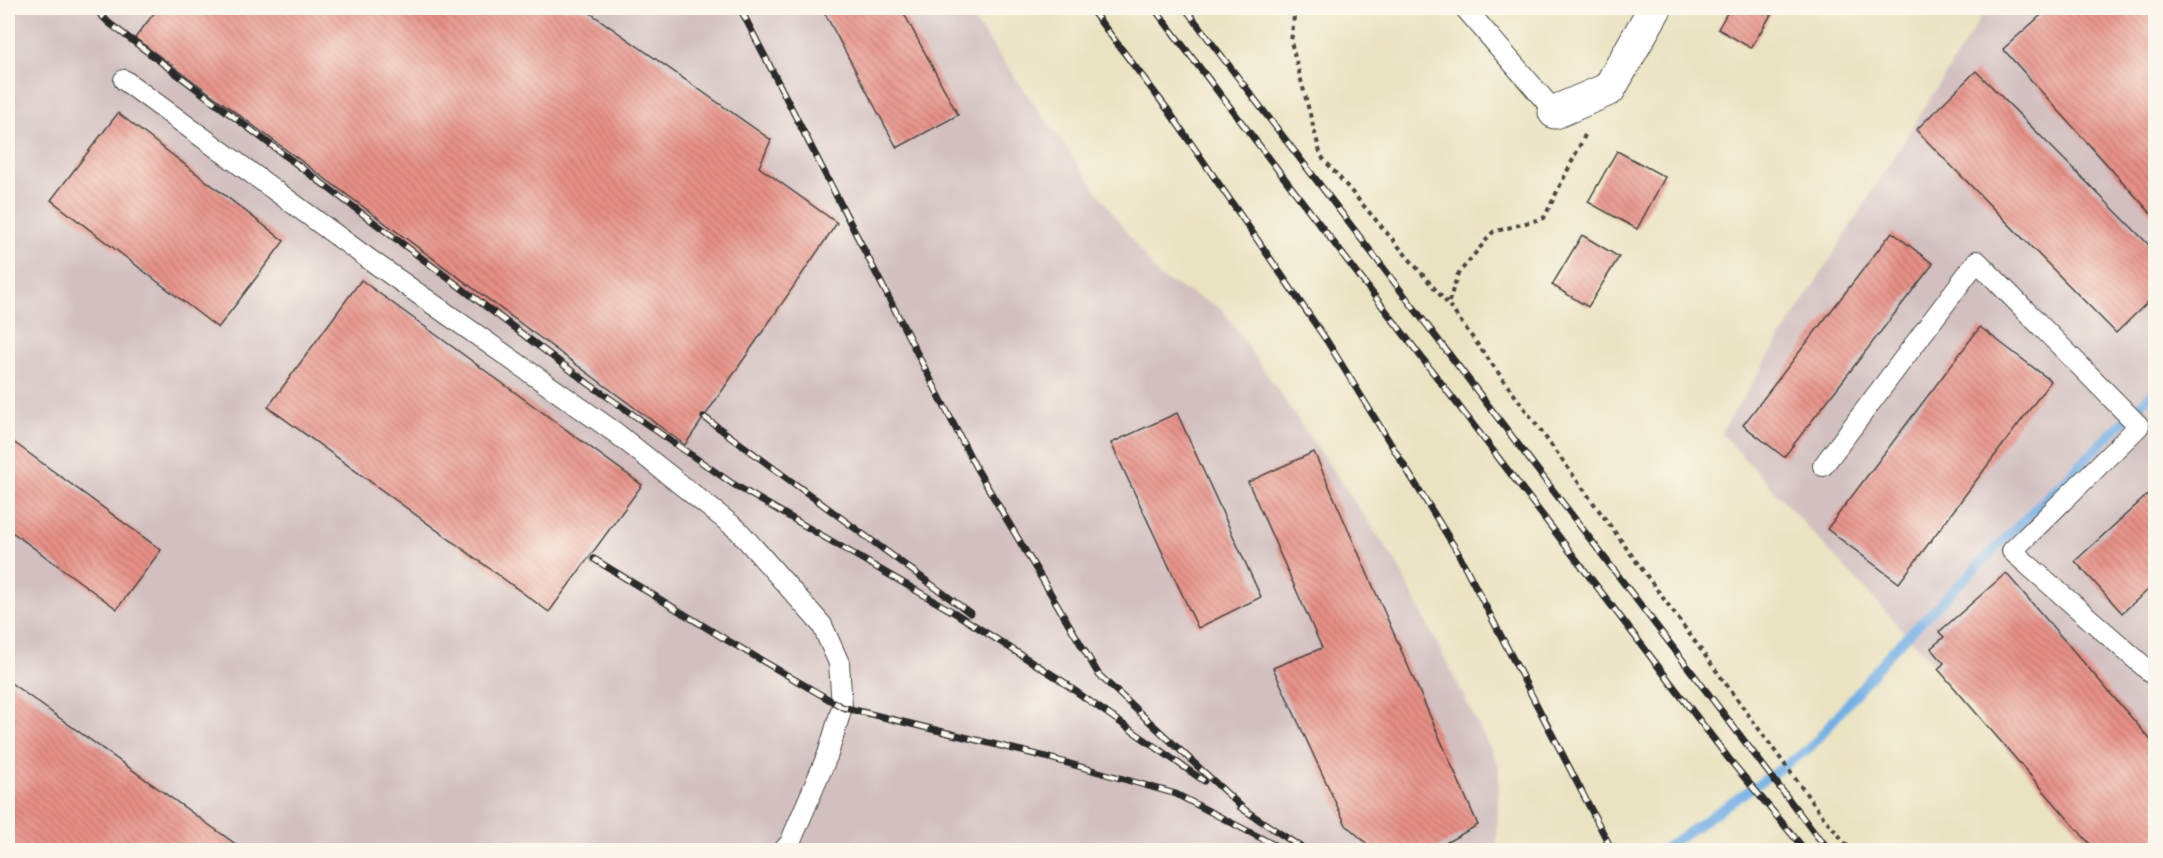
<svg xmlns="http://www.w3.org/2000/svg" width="2163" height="858" viewBox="0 0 2163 858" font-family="Alegreya,serif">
<defs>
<pattern id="building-back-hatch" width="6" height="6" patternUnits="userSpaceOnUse" patternTransform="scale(1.5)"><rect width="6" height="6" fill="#e79086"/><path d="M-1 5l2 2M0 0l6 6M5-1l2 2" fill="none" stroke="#bb766e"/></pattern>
</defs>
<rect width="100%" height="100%" fill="#fbf7ec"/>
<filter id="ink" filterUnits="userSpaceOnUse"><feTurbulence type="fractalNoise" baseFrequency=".0167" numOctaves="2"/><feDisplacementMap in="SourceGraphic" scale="12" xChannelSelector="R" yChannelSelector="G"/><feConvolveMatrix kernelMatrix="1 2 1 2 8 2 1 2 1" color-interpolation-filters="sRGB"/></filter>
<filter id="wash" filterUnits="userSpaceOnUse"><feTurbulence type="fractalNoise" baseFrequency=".008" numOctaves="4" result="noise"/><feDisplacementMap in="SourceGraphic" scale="24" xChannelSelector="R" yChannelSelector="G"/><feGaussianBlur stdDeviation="1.35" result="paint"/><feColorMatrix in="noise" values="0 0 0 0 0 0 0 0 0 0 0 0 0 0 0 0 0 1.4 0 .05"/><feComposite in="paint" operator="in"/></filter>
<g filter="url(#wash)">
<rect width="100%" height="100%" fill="#eae3c2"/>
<g fill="#d2bfc0">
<polygon points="8,8 965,8 1159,277 1222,309 1396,562 1499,766 1497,843 1480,850 8,850"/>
<polygon points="1987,8 2155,8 2155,850 2095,850 1938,669 1721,433"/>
</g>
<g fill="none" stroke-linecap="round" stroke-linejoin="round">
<polyline stroke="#73afe5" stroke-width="9" points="1662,850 1810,748 1892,651 2156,389"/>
</g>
<g id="blocks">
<g fill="url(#building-back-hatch)">
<polygon points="158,8 583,8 771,140 759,167 837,223 685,445 135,38"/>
<polygon points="822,8 901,8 958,115 897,148"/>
<polygon points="1730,8 1775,8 1751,48 1718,29"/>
<polygon points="2049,8 2156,8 2156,219 2003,49"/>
<polygon points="1976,71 2156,252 2156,294 2116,333 1916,130"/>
<polygon points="118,113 284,241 218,328 51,200"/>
<polygon points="1617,151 1665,177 1637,229 1588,202"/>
<polygon points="1892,232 1933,264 1784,457 1743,425"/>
<polygon points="1582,235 1619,257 1588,307 1552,285"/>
<polygon points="361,280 642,485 549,612 268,407"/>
<polygon points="1980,327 2051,381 1899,583 1827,529"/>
<polygon points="1177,413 1261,597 1198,628 1111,443"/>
<polygon points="8,438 161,550 117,609 8,529"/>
<polygon points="1314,452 1478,825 1433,850 1374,850 1346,825 1273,668 1322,648 1248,482"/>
<polygon points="2156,487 2156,583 2122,613 2075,561"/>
<polygon points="2006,573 2156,746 2156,850 2095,850 1938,669 1944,663 1931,648 1944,637 1939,632"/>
<polygon points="8,681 244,850 8,850"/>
</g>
</g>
</g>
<g filter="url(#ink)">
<use href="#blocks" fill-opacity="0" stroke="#484742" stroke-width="1.5"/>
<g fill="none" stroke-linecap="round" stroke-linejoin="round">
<defs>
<g id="service">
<polyline points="1465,8 1555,112"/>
<polyline points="124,80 366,257 616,433 738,530 822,625 839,663 842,707 828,754 790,843 784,850"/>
<polyline points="1823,466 1977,261 2139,426 2012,551 2156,677"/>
</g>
<polyline id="minor" points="1555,112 1609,89 1655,8"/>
</defs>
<use href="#service" stroke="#484742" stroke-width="22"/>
<use href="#minor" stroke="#484742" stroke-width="35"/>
<g stroke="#484742" stroke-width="4" stroke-dasharray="4.5 4.5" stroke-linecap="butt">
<polyline points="1295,8 1291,42 1321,156 1447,303"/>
<polyline points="1585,135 1544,218 1493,232 1458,274 1448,304 1821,814 1851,850"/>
</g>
<use href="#service" stroke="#fff" stroke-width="20"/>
<use href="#minor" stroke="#fff" stroke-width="33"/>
<defs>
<g id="rail">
<polyline points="94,8 109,23 589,384 733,484 955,613 1067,684"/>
<polyline points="740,8 975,466 1099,675 1246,811"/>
<polyline points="1090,8 1168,110 1327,341 1457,551 1612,850"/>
<polyline points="1154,8 1729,759 1805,850"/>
<polyline points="1185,8 1816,835 1830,850"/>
<polyline points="704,417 970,613"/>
<polyline points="594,559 725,639 842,707 1046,757 1176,794 1284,850"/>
<polyline points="1061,681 1204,781"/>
<polyline points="1240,807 1305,850"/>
</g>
</defs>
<use href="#rail" stroke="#2b2b2b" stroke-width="7"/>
<use href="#rail" stroke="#fbf7ec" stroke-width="4.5" stroke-dasharray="14" stroke-linecap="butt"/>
</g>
</g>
<rect width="2163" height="858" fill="none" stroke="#fbf7ec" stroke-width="30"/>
</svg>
